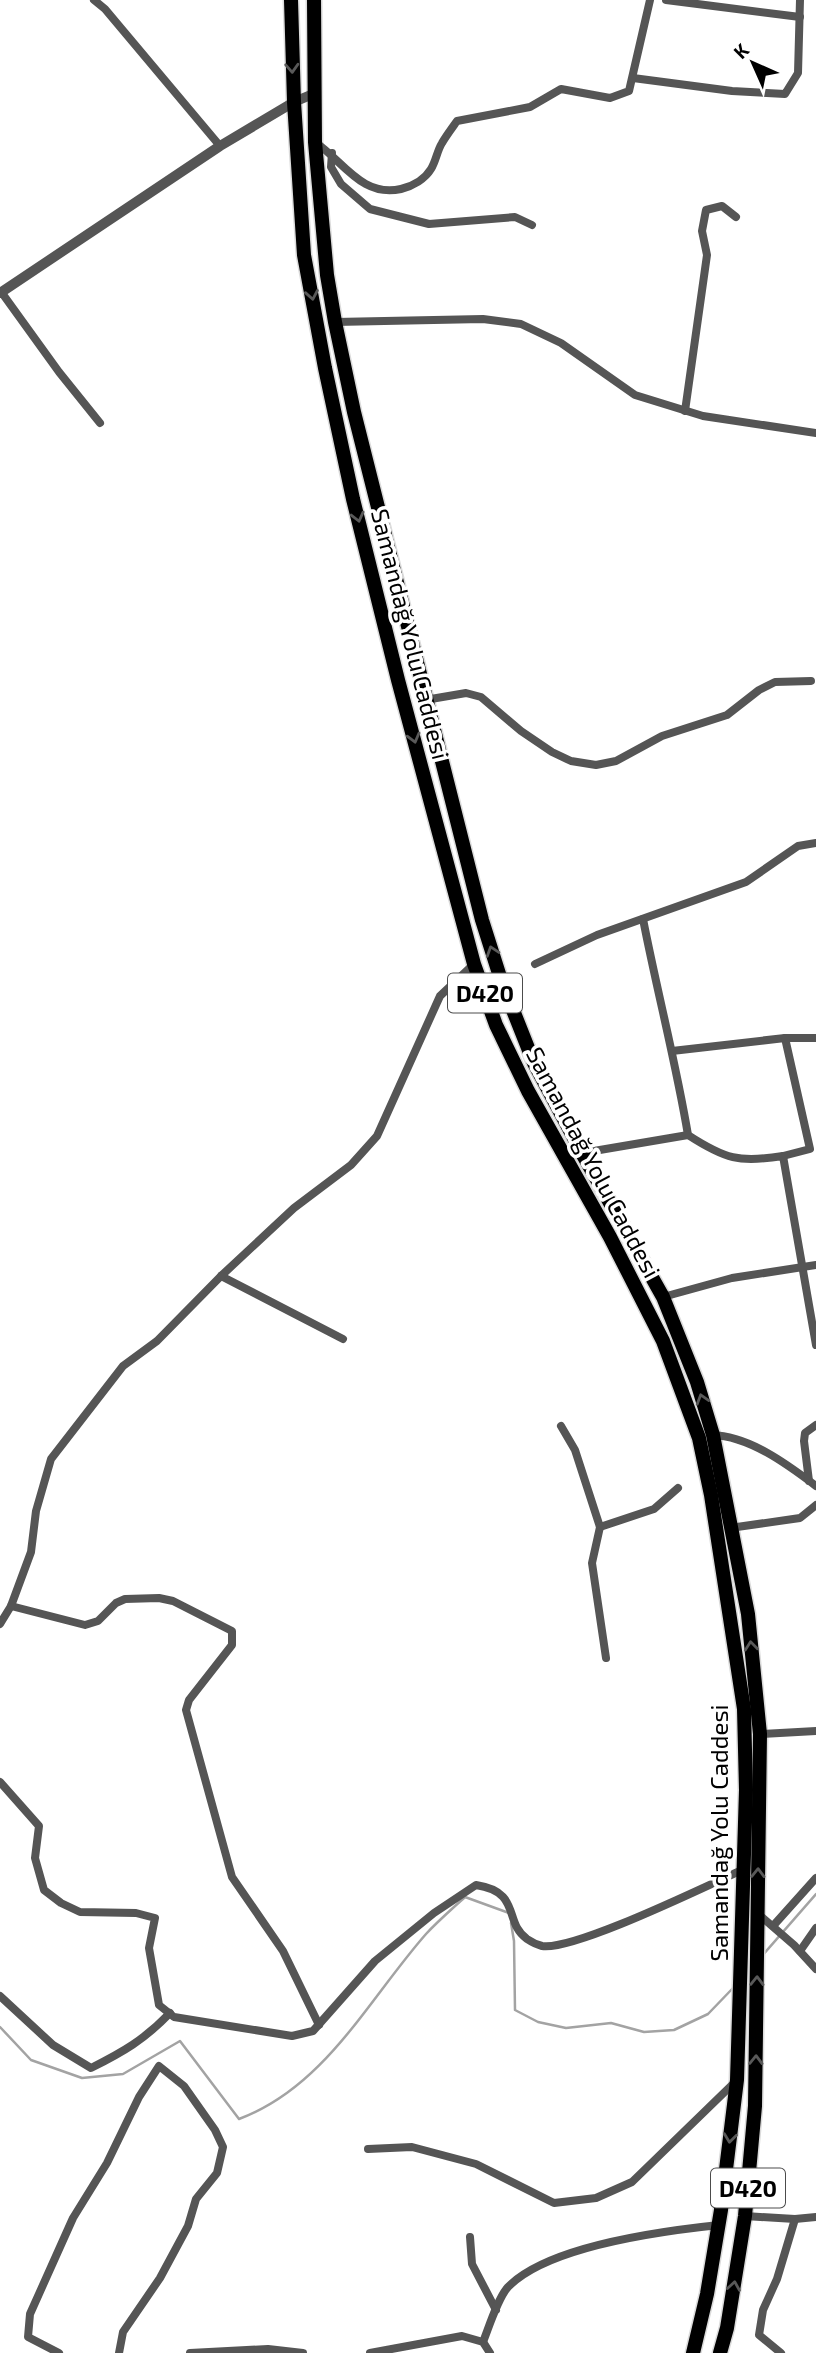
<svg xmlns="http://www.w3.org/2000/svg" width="816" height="2353" viewBox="0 0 816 2353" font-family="'Exo 2',sans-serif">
<rect width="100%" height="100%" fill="#fff"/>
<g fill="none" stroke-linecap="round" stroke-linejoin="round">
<g stroke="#a3a3a3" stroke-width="2.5">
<polyline points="511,1923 514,1941 515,2010 538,2022 566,2028 611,2023 644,2032 674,2030 708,2014 734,1987"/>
<polyline points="762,1956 816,1894"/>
<path d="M0,2027l31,33 51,18 41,-4 57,-33 59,78c86,-32 129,-119 187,-185 12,-13 26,-25 39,-37l44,16"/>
</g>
<defs>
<g id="trunk">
<polyline points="291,0 294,102 304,255 325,368 353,499 398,680 474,964 496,1025 528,1091 610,1237 663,1341 699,1438 711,1495 744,1709 746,1790 737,2080 721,2210 707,2294 693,2353"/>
<polyline points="314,0 315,142 327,275 335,322 354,412 482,920 501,980 534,1063 582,1153 663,1297 697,1382 713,1435 748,1614 760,1734 755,2106 745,2216 727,2328 720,2353"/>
</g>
</defs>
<use href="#trunk" stroke="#dbdbdb" stroke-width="17"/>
<g stroke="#555" stroke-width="8">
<polyline points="94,0 105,9 220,146"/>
<polyline points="666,0 800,17"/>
<polyline points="633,78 732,91 785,94 798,73 800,0"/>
<path d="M315,142c28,19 47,56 86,47 12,-3 24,-10 30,-20 5,-8 6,-18 11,-26 4,-7 10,-15 15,-22l73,-14 31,-18 49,9 19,-7 21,-91"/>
<polyline points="332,153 331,167 341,184 370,209 429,224 515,217 532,225"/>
<polyline points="2,293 59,372 100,423"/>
<polyline points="335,322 483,319 521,324 561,343 635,395 703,416 816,433"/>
<polyline points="685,411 707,255 702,231 706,210 722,206 736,217"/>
<polyline points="425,700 466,693 481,697 521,731 552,752 571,761 596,765 616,761 662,736 727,715 759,690 775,682 811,681"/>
<path d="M643,919c14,72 33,144 45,216 37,24 51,28 95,21l33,189"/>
<polyline points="535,964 597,935 746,882 798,846 816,843"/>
<polyline points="672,1051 785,1038 816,1038"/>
<polyline points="582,1153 688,1135"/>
<polyline points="783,1156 810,1149 785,1038"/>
<polyline points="221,1276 343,1339"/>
<polyline points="663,1297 732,1278 816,1265"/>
<polyline points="561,1426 575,1450 600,1527 592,1563 606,1658"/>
<path d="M712,1435c37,1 75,29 104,51"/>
<polyline points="809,1481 804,1441 805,1433 816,1425"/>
<polyline points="600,1527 654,1509 678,1488"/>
<polyline points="730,1528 800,1518 816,1505"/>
<polyline points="11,1606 85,1625 98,1621 116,1603 125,1599 159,1598 173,1601 232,1631 232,1645 189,1700 186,1710 232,1877 283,1951 319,2025"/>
<polyline points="0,1624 11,1606 31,1552 36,1511 51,1459 123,1366 157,1341 221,1276 294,1208 351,1165 377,1136 440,996 474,964"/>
<polyline points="760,1734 816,1731"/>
<path d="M0,1782l39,44 -4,32 9,32 17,13 19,9 56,1 19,5 -6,30 10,57 15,12 118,19 21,-5 62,-70 59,-48 42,-28c46,7 27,37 51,54 3,2 11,6 15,7 32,5 164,-60 200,-76"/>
<polyline points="757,1913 794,1945 816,1969"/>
<polyline points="773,1926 816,1878"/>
<polyline points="800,1951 816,1928"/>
<path d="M0,1996l53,49 38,23c32,-16 53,-28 79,-55"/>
<polyline points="368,2149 412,2147 476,2164 554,2203 596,2198 632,2182 735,2082"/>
<polyline points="745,2216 795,2219 816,2217"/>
<polyline points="470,2237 472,2264 496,2310"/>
<path d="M483,2342c6,-15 15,-44 25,-55 40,-41 154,-56 211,-62"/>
<polyline points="59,2353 28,2337 30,2314 73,2218 107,2163 139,2097 159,2066 184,2086 215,2130 223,2147 217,2173 196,2199 188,2226 160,2278 123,2332 119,2353"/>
<polyline points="190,2353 268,2349 303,2353"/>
<polyline points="370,2353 462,2336 483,2342 490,2353"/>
<polyline points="781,2353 759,2335 763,2310 777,2279 795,2219"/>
</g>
<polyline stroke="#555" stroke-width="10" points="0,293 220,146 294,102 313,94"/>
<use href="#trunk" stroke="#000" stroke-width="14"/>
</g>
<defs><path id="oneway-chevron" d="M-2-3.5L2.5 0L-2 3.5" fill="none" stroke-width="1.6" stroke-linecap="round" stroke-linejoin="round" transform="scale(1.75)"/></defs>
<g stroke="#595959">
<use href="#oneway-chevron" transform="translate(292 68) rotate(87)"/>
<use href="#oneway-chevron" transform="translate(312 295) rotate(80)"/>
<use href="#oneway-chevron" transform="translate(358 517) rotate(76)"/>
<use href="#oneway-chevron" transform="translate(414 738) rotate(75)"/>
<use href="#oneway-chevron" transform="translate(492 951) rotate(-108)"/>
<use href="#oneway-chevron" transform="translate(702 1399) rotate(-107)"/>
<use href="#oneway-chevron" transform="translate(751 1646) rotate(-96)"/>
<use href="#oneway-chevron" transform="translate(758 1873) rotate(-89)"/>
<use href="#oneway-chevron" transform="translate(757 1981) rotate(-89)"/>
<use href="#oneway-chevron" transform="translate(756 2060) rotate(-89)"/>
<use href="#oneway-chevron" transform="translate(730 2138) rotate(97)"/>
<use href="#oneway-chevron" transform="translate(734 2286) rotate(-81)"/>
</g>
<g text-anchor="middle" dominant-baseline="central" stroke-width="7" stroke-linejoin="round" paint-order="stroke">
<g fill="#fff" stroke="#4c4c4c" stroke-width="2">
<rect x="448" y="973.5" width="74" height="39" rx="5"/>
<rect x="711" y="2168.5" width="74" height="39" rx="5"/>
</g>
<g font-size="23" font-weight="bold" fill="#000">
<text x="485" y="993">D420</text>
<text x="748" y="2188">D420</text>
</g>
<g font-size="24" fill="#000" stroke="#fff">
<text transform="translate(411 634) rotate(76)">Samandağ Yolu Caddesi</text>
<text transform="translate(594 1162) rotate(62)">Samandağ Yolu Caddesi</text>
<text transform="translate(718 1833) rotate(-90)">Samandağ Yolu Caddesi</text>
</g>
</g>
<g transform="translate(753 63) rotate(315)" stroke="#ffffff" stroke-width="5" paint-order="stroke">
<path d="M0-5L12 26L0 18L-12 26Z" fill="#000000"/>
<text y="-10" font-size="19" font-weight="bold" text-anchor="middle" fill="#000000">K</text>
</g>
</svg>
